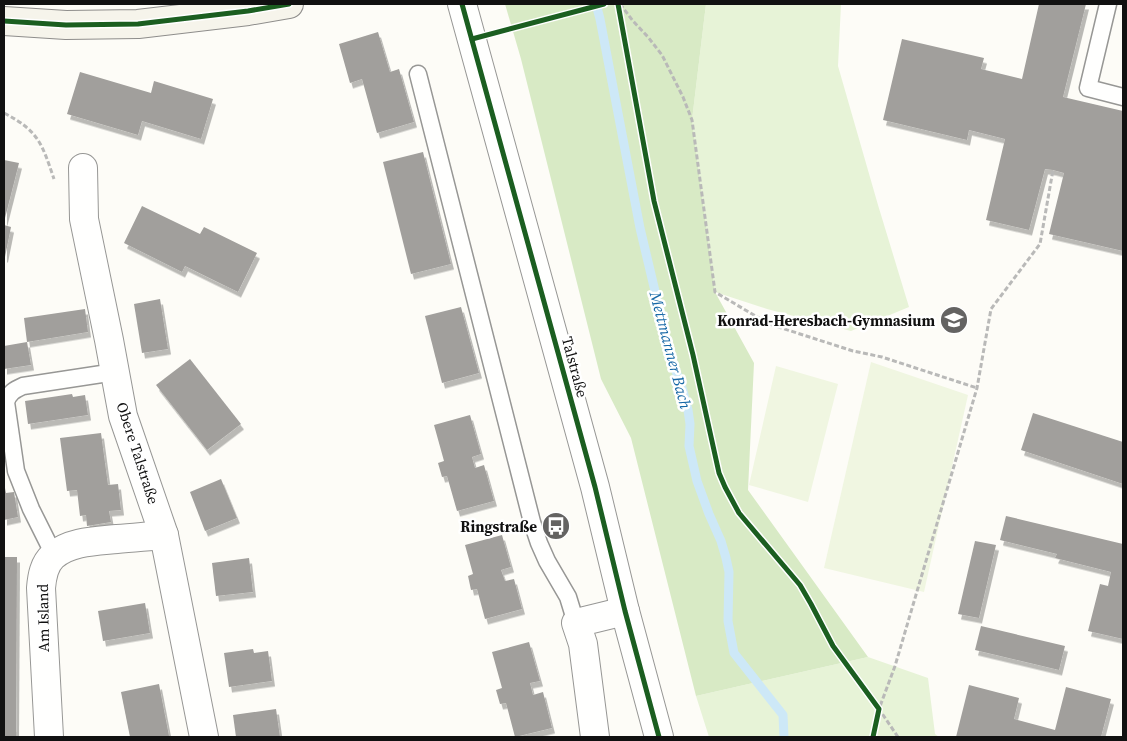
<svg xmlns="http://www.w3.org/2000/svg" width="1127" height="741" viewBox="0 0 1127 741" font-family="'Source Serif 4',serif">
<defs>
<filter id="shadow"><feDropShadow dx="3" dy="5.5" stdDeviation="0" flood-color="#0004"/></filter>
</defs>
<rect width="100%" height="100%" fill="#fdfcf7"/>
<g fill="#e7f3d7">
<polygon points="706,4 841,4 838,66 878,205 909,307 851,331 767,309 715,292 692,120"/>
<polygon points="868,657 928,678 935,734 939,737 709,737 696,696"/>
</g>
<polygon fill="#d8eac5" points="505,4 706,4 692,120 715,292 754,363 748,490 868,657 696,696 631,438 601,379 521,59"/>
<g fill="#f0f6e1">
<polygon points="871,362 968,395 924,592 824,568"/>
<polygon points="776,366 838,384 808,502 749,485"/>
</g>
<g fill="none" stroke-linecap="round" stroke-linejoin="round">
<polyline stroke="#cde8f7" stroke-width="9" points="596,4 600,19 640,228 669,350 676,371 683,391 688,410 690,424 689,446 697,481 709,514 721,541 726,558 729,572 728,621 734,653 783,715 784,737"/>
</g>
<g fill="#a19f9c" filter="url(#shadow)">
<polygon points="1039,4 1086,4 1063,97 1123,111 1123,251 1049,234 1064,173 1053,170 1045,169 1029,230 986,220 1005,139 969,130 967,140 883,120 902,39 984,58 981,69 1022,79"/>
<polygon points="378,32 390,72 399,69 414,122 377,133 362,79 350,83 339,44"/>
<polygon points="80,72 151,93 154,81 213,99 201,139 142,121 138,135 67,114"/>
<polygon points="423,152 451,264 411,274 383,162"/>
<polygon points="4,160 19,163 4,222"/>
<polygon points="142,206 200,234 204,227 257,253 238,292 185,266 182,272 124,243"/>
<polygon points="4,225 11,227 5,257 4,257"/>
<polygon points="160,299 168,349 142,353 134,304"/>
<polygon points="461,307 479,373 442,383 425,316"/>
<polygon points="85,309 88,332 27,342 24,318"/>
<polygon points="27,342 31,365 4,369 4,346"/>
<polygon points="190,359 241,424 207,450 156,385"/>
<polygon points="72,394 73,397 85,395 88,415 28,424 25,401"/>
<polygon points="1033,413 1123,442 1123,484 1021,450"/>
<polygon points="470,415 481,454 472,457 475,468 484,465 494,501 457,511 447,476 442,477 438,463 444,461 434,425"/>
<polygon points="101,433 108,485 118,484 121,510 109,511 111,522 87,526 86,515 80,516 77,490 67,491 60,438"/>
<polygon points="221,479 237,518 205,531 190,492"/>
<polygon points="5,488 6,493 14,492 18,517 4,520 4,489"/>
<polygon points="1006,516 1123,544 1123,639 1088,631 1100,584 1108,586 1111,572 1055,558 1057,554 1000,540"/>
<polygon points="502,535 511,567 501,570 505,581 514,579 522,609 485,619 477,589 471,590 468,576 473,574 465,545"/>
<polygon points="975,541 996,545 979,618 958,614"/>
<polygon points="4,557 17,557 16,737 4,737"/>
<polygon points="249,558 253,592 216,596 212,563"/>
<polygon points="145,603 150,633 103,641 98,611"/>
<polygon points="981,626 1065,646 1059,670 975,650"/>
<polygon points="529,642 540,681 530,683 533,695 543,692 552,728 515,737 506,703 500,704 496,690 502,688 492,652"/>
<polygon points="253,649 254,653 268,651 272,681 229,687 224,653"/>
<polygon points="159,684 169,736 161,737 130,737 121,692"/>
<polygon points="969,685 1019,698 1014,719 1055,730 1066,687 1111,699 1101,737 956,737"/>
<polygon points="276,709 280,737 236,737 233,715"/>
</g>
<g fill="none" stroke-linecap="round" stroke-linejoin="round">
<defs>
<g id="service">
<polyline points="1108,4 1088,88 1123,97"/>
<polyline points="418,74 532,522 539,543 547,561 568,597 576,623"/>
<path d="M54,555l-23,-46 -15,-38 -10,-69c3,-9 8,-12 17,-16l92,-14"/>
</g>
<g id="minor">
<polyline points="83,168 84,219 109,340 123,416 164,535 204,737"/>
<path d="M49,737l-8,-149c1,-12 3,-24 12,-32 17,-15 44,-15 64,-17 16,-1 32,-3 47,-4"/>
<polyline points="595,737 583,644 576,623 625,611"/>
</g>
<polyline id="tertiary" points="462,4 595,487 625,611 659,737"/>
<polyline id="secondary" points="4,21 66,25 138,24 248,11 289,4"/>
</defs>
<use href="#service" stroke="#979795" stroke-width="19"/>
<use href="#minor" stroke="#979795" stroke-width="30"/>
<use href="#tertiary" stroke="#979795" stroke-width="30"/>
<use href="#secondary" stroke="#8e8d8b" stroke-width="30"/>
<g stroke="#b9b9b8" stroke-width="3" stroke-dasharray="5 2.5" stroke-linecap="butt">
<polyline points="618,4 654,201 693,355 719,473 725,487 739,513 800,585 811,604 833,646 879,709 873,737"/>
<polyline points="620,4 633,21 648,37 662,55 683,97 692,120 715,292 769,324 853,351 882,357 977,388"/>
<polyline points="499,32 604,4"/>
<path d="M4,113c35,18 38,31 50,66"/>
<polyline points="898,737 879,709 895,666 977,388 991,309 1040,244 1053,170"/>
</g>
<use href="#service" stroke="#fffffe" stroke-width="16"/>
<use href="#minor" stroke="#fffffe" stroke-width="28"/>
<use href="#tertiary" stroke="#fffffe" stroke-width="28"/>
<use href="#secondary" stroke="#f6f4eb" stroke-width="28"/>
<defs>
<g id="cycleway">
<polyline points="462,4 595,487 625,611 659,737"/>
<polyline points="618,4 654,201 693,355 719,473 725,487 739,513 800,585 811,604 833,646 879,709 873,737"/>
<polyline points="4,21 66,25 138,24 248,11 289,4"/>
<polyline points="472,39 604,4"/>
</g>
</defs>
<use href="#cycleway" stroke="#fff" stroke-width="8"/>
<use href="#cycleway" stroke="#1b5e20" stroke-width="5"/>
</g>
<defs>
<symbol id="school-disc" viewBox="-11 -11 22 22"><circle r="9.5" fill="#646362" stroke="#fff"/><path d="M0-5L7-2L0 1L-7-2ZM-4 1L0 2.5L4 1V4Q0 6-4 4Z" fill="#fff"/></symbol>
<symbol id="bus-disc" viewBox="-11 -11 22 22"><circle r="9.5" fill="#646362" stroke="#fff"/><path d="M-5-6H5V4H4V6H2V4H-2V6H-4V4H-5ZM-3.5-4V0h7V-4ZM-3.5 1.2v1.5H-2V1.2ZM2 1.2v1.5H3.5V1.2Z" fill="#fff"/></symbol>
</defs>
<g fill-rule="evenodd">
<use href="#school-disc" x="938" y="304" width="32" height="32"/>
<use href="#bus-disc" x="540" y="510" width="32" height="32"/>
</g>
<g text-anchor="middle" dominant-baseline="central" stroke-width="5" stroke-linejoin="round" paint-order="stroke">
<g font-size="15" font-weight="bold" fill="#111" stroke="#fff" text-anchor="end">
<text x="935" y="320">Konrad-Heresbach-Gymnasium</text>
<text x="537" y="526">Ringstraße</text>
</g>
<g font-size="15" fill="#111" stroke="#fff">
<text transform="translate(575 367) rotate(75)">Talstraße</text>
<text transform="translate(138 453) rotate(72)">Obere Talstraße</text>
<text transform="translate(43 618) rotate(-91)">Am Island</text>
</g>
<g font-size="16" font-style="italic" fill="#1768a6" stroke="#fff">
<text transform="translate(671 350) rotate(75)">Mettmanner Bach</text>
</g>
</g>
<rect width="1127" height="741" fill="none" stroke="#111111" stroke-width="10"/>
</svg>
